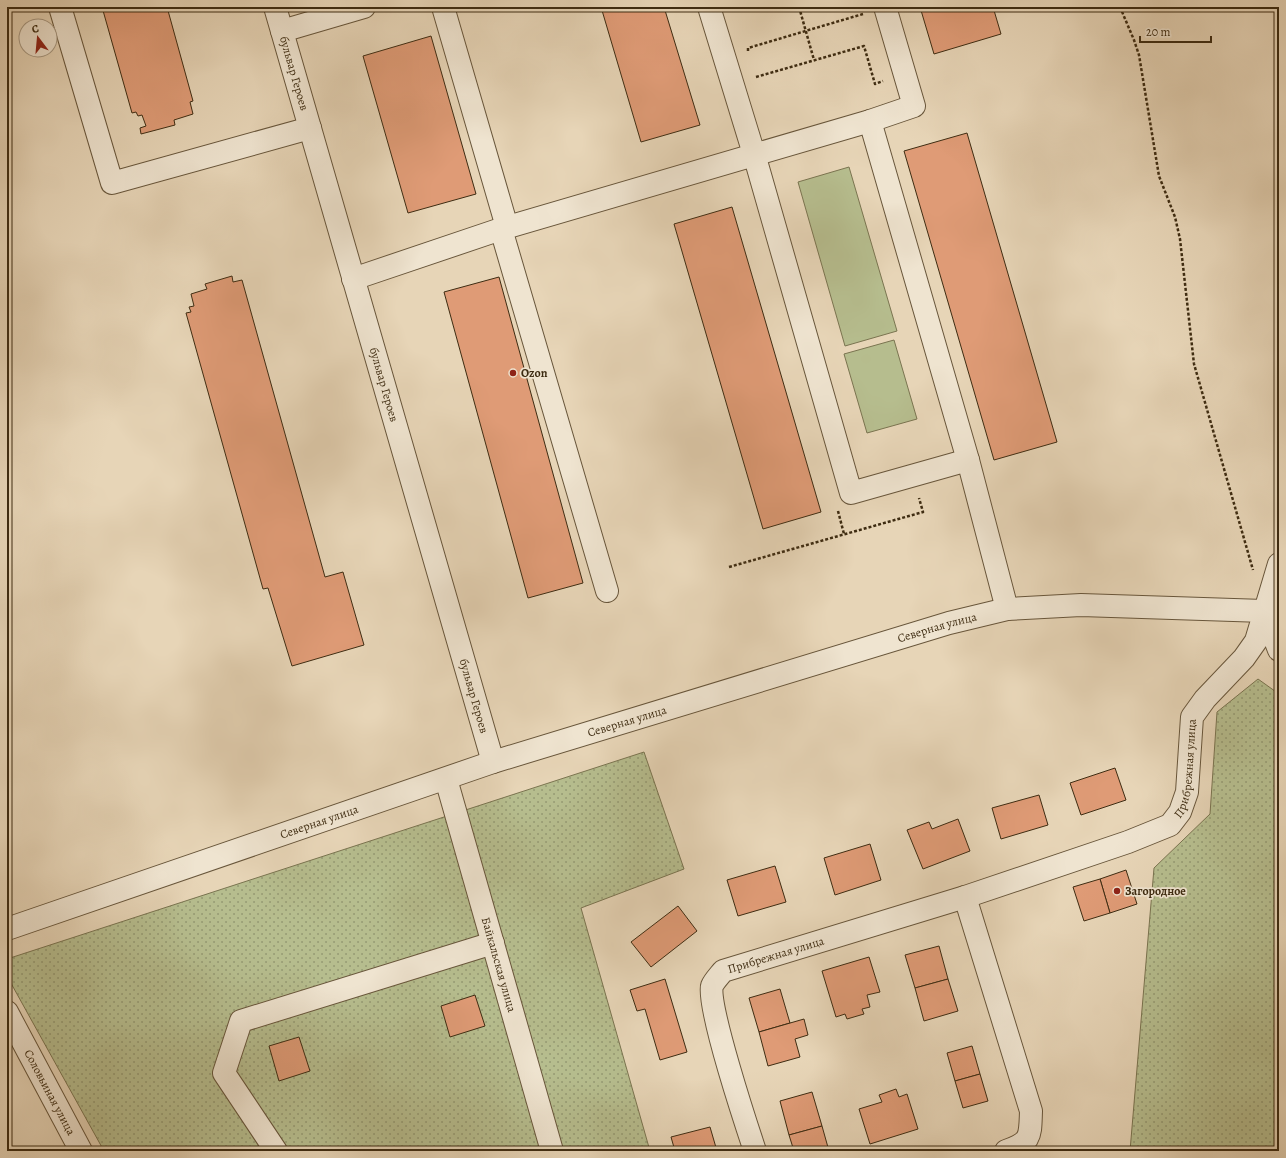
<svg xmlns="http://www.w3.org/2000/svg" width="1286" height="1158" viewBox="0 0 1286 1158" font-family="Alegreya,serif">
<defs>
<pattern id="grass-dots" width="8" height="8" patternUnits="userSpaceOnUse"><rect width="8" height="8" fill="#b6bd8e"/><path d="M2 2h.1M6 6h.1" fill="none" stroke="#959a73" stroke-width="1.8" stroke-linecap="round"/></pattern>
</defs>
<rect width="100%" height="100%" fill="#e7d5b7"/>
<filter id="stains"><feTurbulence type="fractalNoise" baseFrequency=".005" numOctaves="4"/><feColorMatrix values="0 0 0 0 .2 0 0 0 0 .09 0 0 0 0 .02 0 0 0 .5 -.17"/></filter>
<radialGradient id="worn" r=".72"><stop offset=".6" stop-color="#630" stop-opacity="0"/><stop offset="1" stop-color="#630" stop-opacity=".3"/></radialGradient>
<g fill="url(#grass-dots)" stroke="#7a7450">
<polygon points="1258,679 1279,694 1279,1151 1130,1151 1154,868 1210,814 1217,712"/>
<polygon points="644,752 684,869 581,908 650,1151 104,1151 7,976 7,959"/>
</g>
<g fill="#b6bd8e" stroke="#7a7450">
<polygon points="849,167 897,331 845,346 798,182"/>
<polygon points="894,340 917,419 867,433 844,354"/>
</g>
<g fill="#df9b76" stroke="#3e2c12">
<polygon points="102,7 167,7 193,101 190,102 193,114 174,120 175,125 141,134 140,128 146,126 142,115 138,116 136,112 132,113"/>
<polygon points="601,7 664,7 700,125 641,142"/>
<polygon points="920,7 993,7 1001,34 934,54"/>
<polygon points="431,36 476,194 408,213 363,56"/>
<polygon points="967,133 1057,442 994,460 904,151"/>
<polygon points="732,207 821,512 763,529 674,224"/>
<polygon points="232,276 233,282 242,280 325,577 343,572 364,645 292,666 268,588 263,589 186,313 191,312 189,307 194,306 191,294 207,289 205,284"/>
<polygon points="499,277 583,583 528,598 444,292"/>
<polygon points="1115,768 1126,800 1081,815 1070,783"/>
<polygon points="1039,795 1048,825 1001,839 992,808"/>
<polygon points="958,819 970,851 923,869 907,830 929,822 932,829"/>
<polygon points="870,844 881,880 835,895 824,858"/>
<polygon points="775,866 786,902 738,916 727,880"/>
<polygon points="1126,870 1137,904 1110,913 1100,879"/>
<polygon points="1100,879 1110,913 1084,921 1073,887"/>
<polygon points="678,906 697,931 651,967 631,942"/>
<polygon points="939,946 948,979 915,988 905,955"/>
<polygon points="869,957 880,992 867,995 870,1007 862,1009 864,1014 847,1019 845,1014 836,1017 822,971"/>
<polygon points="665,979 687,1052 660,1060 645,1009 637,1011 630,990"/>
<polygon points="948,979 958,1011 924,1021 915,988"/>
<polygon points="780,989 790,1023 759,1032 749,998"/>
<polygon points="475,995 485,1026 450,1037 441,1006"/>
<polygon points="804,1019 808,1035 795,1039 800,1057 768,1066 759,1032"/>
<polygon points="299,1037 310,1071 279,1081 269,1046"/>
<polygon points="972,1046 980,1074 955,1081 947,1053"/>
<polygon points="980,1074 988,1101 963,1108 955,1081"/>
<polygon points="896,1089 899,1097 907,1094 918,1129 870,1144 859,1109 882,1102 879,1095"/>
<polygon points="812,1092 822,1126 789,1135 780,1101"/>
<polygon points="822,1126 829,1151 794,1151 789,1135"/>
<polygon points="710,1127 717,1151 675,1151 671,1137"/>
</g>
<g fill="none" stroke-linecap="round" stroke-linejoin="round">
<defs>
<g id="minor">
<polyline points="60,7 112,183 310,128"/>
<path id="s1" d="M275,7l218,755"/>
<polyline points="443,7 507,227"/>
<polyline points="709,7 754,154 851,493 968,460"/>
<polyline points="282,31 364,7"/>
<polyline points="870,121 968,460 1007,609"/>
<polyline points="501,229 607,591"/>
<polyline points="353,279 501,229 870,121 914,106 885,7"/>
<polyline points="1264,611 1279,650"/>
<path id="s2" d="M446,779l106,372"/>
<path d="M965,897l66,214c-1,25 1,31 -25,40"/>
<path id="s3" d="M7,929l486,-167 456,-139 58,-14 74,-4 183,6"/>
<path id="s4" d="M7,1012l74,139"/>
<polyline points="276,1151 224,1073 241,1021 493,943"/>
<path id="s5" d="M755,1151c-8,-24 -49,-149 -43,-165 2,-5 8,-11 11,-15l242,-74 163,-55 42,-17 10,-13 7,-20 5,-75 13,-18 39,-41 12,-17 23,-77"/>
</g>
</defs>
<use href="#minor" stroke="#68563b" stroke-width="24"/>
<g stroke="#3e2c12" stroke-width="2.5" stroke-dasharray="3 2" stroke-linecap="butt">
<polyline points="799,7 814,60"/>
<polyline points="1120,7 1134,40 1139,55 1159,176 1175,217 1180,239 1194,364 1253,570"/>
<polyline points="748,51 748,48 863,14"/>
<polyline points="756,77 864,46 875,84 883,81"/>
<polyline points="838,511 844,534"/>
<polyline points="729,567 923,512 919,498"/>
</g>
<use href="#minor" stroke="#efe4d0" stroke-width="22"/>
</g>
<g fill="#8f2418" stroke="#efe4d0" stroke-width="1.5">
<circle cx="513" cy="373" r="4"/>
<circle cx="1117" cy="891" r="4"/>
</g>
<g text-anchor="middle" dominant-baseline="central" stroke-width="3.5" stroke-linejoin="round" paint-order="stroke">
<g font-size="12" fill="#3e2c12" stroke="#efe4d0">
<text stroke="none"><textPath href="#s1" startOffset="69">бульвар Героев</textPath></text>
<text stroke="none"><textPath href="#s1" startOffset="393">бульвар Героев</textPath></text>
<text stroke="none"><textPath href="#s3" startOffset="978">Северная улица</textPath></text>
<text stroke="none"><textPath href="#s1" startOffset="717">бульвар Героев</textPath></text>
<text stroke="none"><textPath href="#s3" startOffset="654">Северная улица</textPath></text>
<text stroke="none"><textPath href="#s5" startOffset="721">Прибрежная улица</textPath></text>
<text stroke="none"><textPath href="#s3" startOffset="330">Северная улица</textPath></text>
<text stroke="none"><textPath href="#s5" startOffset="245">Прибрежная улица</textPath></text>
<text stroke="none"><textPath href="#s2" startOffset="193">Байкальская улица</textPath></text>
<text stroke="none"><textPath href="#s4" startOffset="91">Соловьиная улица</textPath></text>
</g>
<g font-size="12" font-weight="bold" fill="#3e2c12" stroke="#efe4d0" text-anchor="start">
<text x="521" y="373">Ozon</text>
<text x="1125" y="891">Загородное</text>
</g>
</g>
<rect width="1286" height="1158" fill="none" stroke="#e7d5b7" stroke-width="24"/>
<rect x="8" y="8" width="1270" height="1142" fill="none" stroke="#3e2c12" stroke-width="2"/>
<rect x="12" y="12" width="1262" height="1134" fill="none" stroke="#3e2c12"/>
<g transform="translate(38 38) rotate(344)"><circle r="19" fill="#efe4d0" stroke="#a89a84"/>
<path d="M0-3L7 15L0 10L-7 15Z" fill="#8f2418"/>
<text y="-6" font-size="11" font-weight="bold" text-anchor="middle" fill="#3e2c12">С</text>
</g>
<path d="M1140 36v6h71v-6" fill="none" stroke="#3e2c12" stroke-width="2"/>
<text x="1146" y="36" font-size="12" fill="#3e2c12" stroke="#efe4d0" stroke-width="3" paint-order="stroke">20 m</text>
<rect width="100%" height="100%" filter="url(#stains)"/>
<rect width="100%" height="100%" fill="url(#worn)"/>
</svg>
